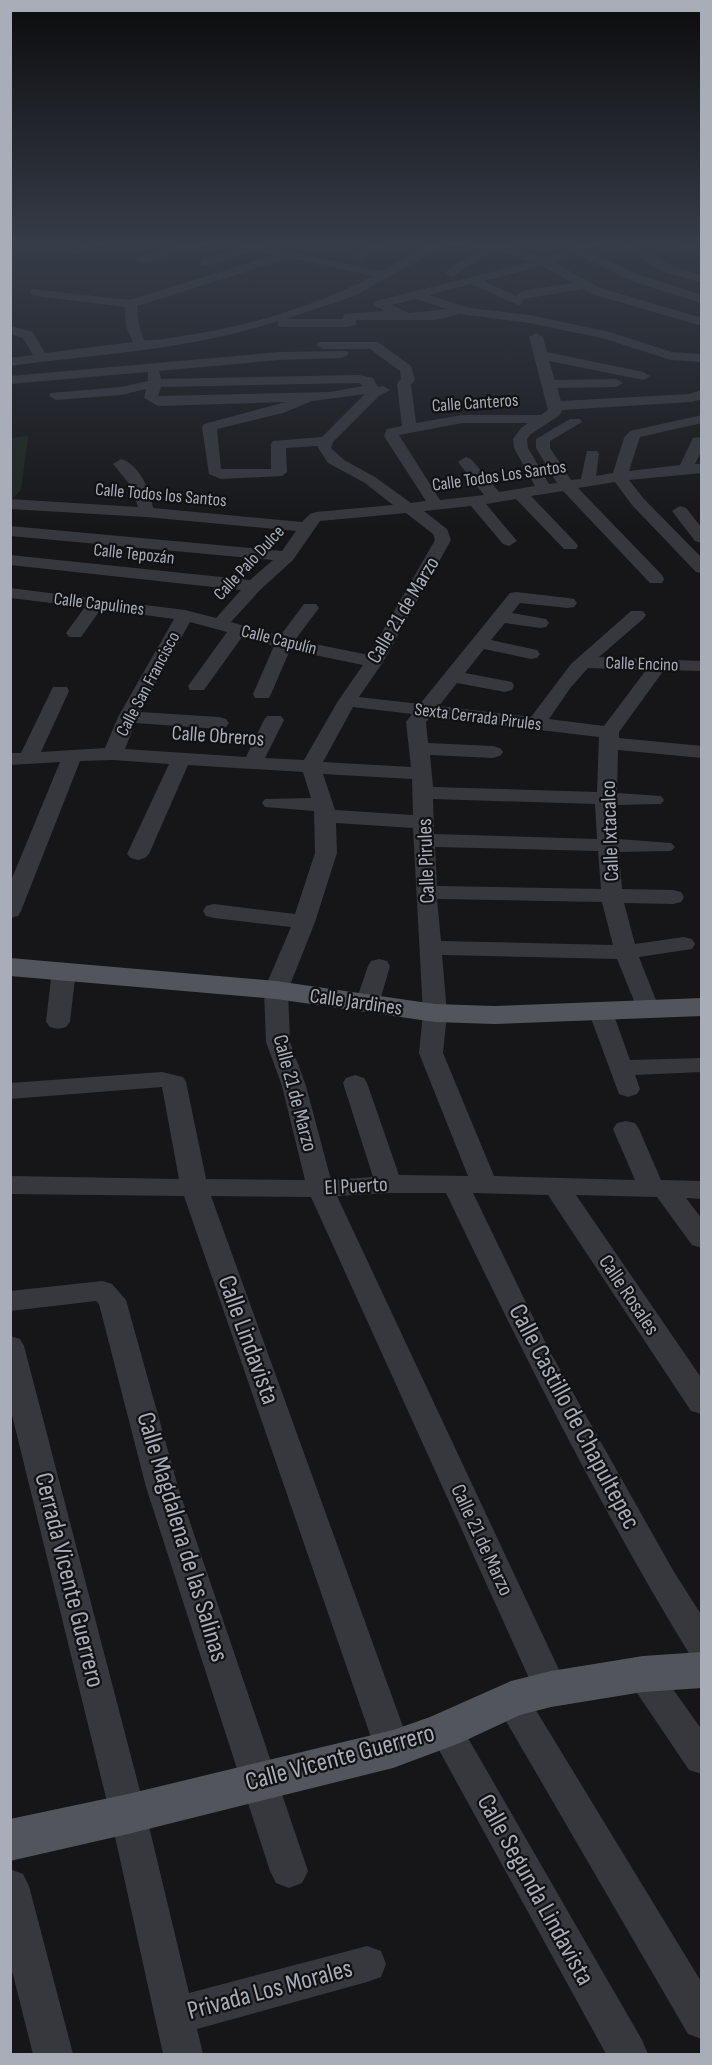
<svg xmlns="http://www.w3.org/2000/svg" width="712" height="2065" viewBox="0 0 712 2065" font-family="'Sofia Sans Condensed',sans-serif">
<rect width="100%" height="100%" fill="#161618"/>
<polygon fill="#1e261f" points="28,436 21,490 11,500 11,438"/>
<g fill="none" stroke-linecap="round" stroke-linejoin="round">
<g fill="#37383d" fill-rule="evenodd">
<polygon points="91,242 108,242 74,254 68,250"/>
<polygon points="195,242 212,242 210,244 143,264 137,260 139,257"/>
<path d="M222,242h21l139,29 47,-26 -5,-3h64l23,4 33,12 43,-16h16l-2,2 -16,6 54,25 63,20v8l-71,-22 -56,-27 -21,8 46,26 102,30v8l-110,-32 -9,-5 -60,10 -1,5 -4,1 -47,-21 -42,11 40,13 60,7 81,17 62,20 30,2v8l-31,-2 -69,-22 -73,-15 -69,-9 -25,6h-79v5l-9,2h-64l-5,-1v-5c-86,29 -179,33 -268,45v-8l23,-3 -10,-17 -13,-4v-8l23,6 12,21 88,-11 -7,-16 -1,-19 -89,-11 -4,-1 -2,-3 2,-3 98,11 144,-45 -22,-4 -43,14h-8v-6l37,-11zM445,246l37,2 -35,22 -2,3 6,4 44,-27 37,12 -156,39 -2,3 2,3 5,1 3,3 -40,3 -1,5h-58l67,-22zM289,258l84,18c-57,30 -129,52 -192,60 -12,2 -25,5 -37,4l-5,-14 -2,-20zM542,266l31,17 -51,8 -6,5 -32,-15zM416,299l31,10 -38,4 -18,-8z"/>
<polygon points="378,242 392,242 361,260 353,260 351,257"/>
<polygon points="612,242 626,242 673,266 702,275 702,283 665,272"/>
<polygon points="702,242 702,248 685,249 679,246 685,243"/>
<path d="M536,333l7,4 4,15 96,20 7,4 -7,4 -94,-19 6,19 61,-1 7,4 -7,4 -59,1 4,13 128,-7 13,-4v9l-11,3 -129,8 -2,5 -29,19 -4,5 1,9 21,36 8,-1 -21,-35v-9l34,-20h10l2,3 -32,19v7l21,32 10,-1 6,-28h10l2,3 -3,22 17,-3 11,-35 6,-7 72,-16v8l-62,14 -11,34 51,-6 13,-27 9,-1v13l-7,14h7v9l-73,7 15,19 58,59v15l-6,-1 -64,-67 -17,-23 -37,6 84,87 2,4 -2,4h-12l-87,-92 -32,5 45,47 2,3 -2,3h-12l-48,-50 -30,5 31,37 -8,5 -6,-2 -32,-38 -47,5 23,18 4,11 -68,122 -24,35 61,7 90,-111 6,-1 52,6 6,1 3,4 -3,4 -6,1 -48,-5 -8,10 34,6 3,4 -3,4 -6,1 -35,-5 -14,17 46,10 3,4 -3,4 -6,1 -47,-10 -19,24 47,9 2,4 -2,4 -7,2 -48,-9 -18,23 92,11 40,-53 60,-53h12l3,4 -3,4 -44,38 103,4v10l-38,-1 -45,62v6l83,8v12l-84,-8 -1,43 44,3 3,4 -3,4 -45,1 2,34 53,4 4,4 -4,4 -52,1 3,37 51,1 8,2 3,5 -3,5 -8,2 -49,-1 11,41 49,-7 8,2 3,5 -3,5 -53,8 20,51 -4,5 -8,2 -8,-2 -22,-54 -175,-4 5,58 -4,40 51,123 141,4 -22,-51 4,-6 9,-2 9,2 4,6 22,51 41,1v18l-16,-1 16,21v29l-10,-3 -35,-48 -81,-2 126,184v35l-11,-3 -143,-216 -75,-2 76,157 125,222 28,44v43l-12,-4c-91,-149 -169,-305 -244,-462h-57l-52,3 231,493 -5,10 -12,4 -12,-4 -5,-10 -223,-492 -100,-1 200,553 -6,11 -12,4 -12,-4 -6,-11 -191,-553 -174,-2v-18l169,3 -17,-92 -152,12v-16l152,-11 21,5 3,5 20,97 99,1 -23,-94 -16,-44 -2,-52 27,-63 -77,-9 -8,-2 -3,-5 3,-5 8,-2 81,10 20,-61 -1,-42 -49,-4 -3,-4 3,-4 46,-1 -8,-26 -115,-7 -39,89 -4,4 -7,2 -7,-2 -4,-4 42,-90 -56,-4 -33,1 -59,150 -3,5 -8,2v-35l50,-121 -50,3v-12h11l30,-62 2,-4h14l2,4 -28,61 64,-4 13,-31 56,-98 -73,-10 -20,28h-12l-3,-4 19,-26 -75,-9v-10l175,22 31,8 25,-28 -231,-25v-10l240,25 23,-20 -263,-24v-10l272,25 14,-20 -150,-14 -136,-8v-10l128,8 -7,-21 -18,-22 8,-5c18,5 30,32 32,49l149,14 8,-8 6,-2 77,-7 -28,-22 -37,-20 -11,-17 -31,2 1,24 -5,4 -61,3 -12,-5 -7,-47 2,-3 82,-22 -128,4 -14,-8 2,-9 -25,6 -65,5 -7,-4 2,-3 70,-6 27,-6v-9l-138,12v-8l270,-24 67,-1 2,3 -7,4 -62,2 -121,11 2,8 198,-4 14,3 5,9 5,-1 7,4 -11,6 -46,46 -2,6 13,12 31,17 36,26 15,-2 -42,-65 3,-7 15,-3 -5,-42 4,-5 -1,-8 -30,-22h-47l-7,-4 2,-3h60l33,24 4,14 -4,5 5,38 46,-8h79l7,-5 -19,-73zM359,383l4,3 -33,6 -172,4 3,-9zM365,394l-43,43 -49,4 -2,3v25h-50l-4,-40 66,-16 29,-12zM462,423h66l-7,5 -8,11 1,9 21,38 -36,6 -28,-33 -5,-2 -8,5 26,33 -44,5 -41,-65zM406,513l27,21 2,6 -66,115 -74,-15 24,-32 -3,-4h-12l-24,32 -49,-14 29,-32 33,-30 27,-39zM190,622l37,10 -39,54 2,4h14l38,-53 32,9 -21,48 2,4h14l2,-4 19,-44 73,15 -25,36 -34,59 -39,-2 19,-38 -3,-4h-14l-3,4 -18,37 -121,-8 10,-26 84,6 7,-2 3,-4 -3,-4 -7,-2 -79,-5zM588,668l58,2 -42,56 -55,-7 22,-32zM353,707l59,7 -6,8 5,45 -88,-5zM430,717l169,20 -2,55 -164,-5 -3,-32 63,3 7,-2 3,-4 -3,-4 -7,-2 -65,-3 -2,-21zM323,774l89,5 1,36 -78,-5zM433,799l162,5 2,35 -163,-5zM336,823l77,5 10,185 -4,40 49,123 -69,-1 -32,-92 -3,-5 -9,-3 -9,3 -3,5 30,94 -42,3 -25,-94 -16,-44 -2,-52 27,-68 22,-69zM435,847l163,4 3,38 -164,-3zM437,899l165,3 11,43 -172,-4z"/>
<polygon points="680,506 686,508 702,528 702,543 695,541 672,511"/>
<polygon points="379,959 387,961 390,966 379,1004 375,1009 367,1011 359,1009 355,1004 368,966 371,961"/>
<polygon points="64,963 72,965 76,970 70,1022 66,1027 58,1029 50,1027 46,1022 52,970 56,965"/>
<polygon points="600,1003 608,1005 612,1010 630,1060 702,1058 702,1072 635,1075 640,1089 637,1094 628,1097 619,1094 588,1010 592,1005"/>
<polygon points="102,1281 112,1284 126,1300 178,1487 308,1871 302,1883 289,1888 276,1883 270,1871 146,1487 99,1304 96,1301 10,1311 10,1291"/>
<polygon points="10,1336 20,1339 24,1346 146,1814 189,1993 367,1946 381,1951 386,1964 381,1977 367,1982 197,2029 203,2054 163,2054 110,1814 10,1407"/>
<polygon points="643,1660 655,1664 702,1730 702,1774 689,1770 631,1684 626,1674 631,1664"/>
<polygon points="511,1684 523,1689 702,1983 702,2039 688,2034 499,1709 494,1699 499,1689"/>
<polygon points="445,1715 457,1719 642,2040 648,2054 606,2054 428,1730 433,1719"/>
<polygon points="10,1869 23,1874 29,1886 73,2054 33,2054 10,1963"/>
</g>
<g fill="#53555c" fill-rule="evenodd">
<polygon points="10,958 276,981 435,1004 494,1006 702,998 702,1016 494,1024 435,1022 276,999 10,976"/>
<polygon points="702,1652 702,1688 643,1692 551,1707 520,1715 460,1743 393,1768 128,1834 10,1861 10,1819 128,1794 393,1730 430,1717 511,1681 551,1671 643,1656"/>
</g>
</g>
<linearGradient id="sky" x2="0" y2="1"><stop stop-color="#0c0c0d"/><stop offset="0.46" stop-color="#363c48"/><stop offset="1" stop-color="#363c48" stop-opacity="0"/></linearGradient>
<rect width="712" height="531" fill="url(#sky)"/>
<g text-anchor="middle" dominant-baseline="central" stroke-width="4.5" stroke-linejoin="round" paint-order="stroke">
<g font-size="18" fill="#a8adb8" stroke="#111113">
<text transform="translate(475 403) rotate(-4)">Calle Canteros</text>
<text transform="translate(499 476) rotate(-8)">Calle Todos Los Santos</text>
<text transform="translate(161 495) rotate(5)">Calle Todos los Santos</text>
<text transform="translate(134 554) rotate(6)">Calle Tepozán</text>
<text transform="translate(249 563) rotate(-47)">Calle Palo Dulce</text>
<text transform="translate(99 604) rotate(7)">Calle Capulines</text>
<text transform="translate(279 640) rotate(14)">Calle Capulín</text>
<text transform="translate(642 664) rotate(2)">Calle Encino</text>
<text transform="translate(148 684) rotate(-62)">Calle San Francisco</text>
<text transform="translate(478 717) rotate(7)">Sexta Cerrada Pirules</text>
</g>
<g font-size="21" fill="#a8adb8" stroke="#111113">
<text transform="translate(403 610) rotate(-59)">Calle 21 de Marzo</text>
<text transform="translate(218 736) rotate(4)">Calle Obreros</text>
<text transform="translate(610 831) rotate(-92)">Calle Ixtacalco</text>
<text transform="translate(426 861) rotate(-92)">Calle Pirules</text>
<text transform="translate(356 1002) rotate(8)">Calle Jardines</text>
<text transform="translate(295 1093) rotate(75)">Calle 21 de Marzo</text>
<text transform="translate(356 1186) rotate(-3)">El Puerto</text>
<text transform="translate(629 1295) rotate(56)">Calle Rosales</text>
<text transform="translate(482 1540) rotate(65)">Calle 21 de Marzo</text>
</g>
<g font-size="26" fill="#a8adb8" stroke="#111113">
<text transform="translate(248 1340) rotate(70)">Calle Lindavista</text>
<text transform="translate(574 1417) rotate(62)">Calle Castillo de Chapultepec</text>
<text transform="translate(182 1537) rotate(73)">Calle Magdalena de las Salinas</text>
<text transform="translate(69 1580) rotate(76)">Cerrada Vicente Guerrero</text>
<text transform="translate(340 1758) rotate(-15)">Calle Vicente Guerrero</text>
<text transform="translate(535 1890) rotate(61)">Calle Segunda Lindavista</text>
<text transform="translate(270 1990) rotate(-15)">Privada Los Morales</text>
</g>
</g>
<rect width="712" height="2065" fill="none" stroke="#a8adb8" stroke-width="24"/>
</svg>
